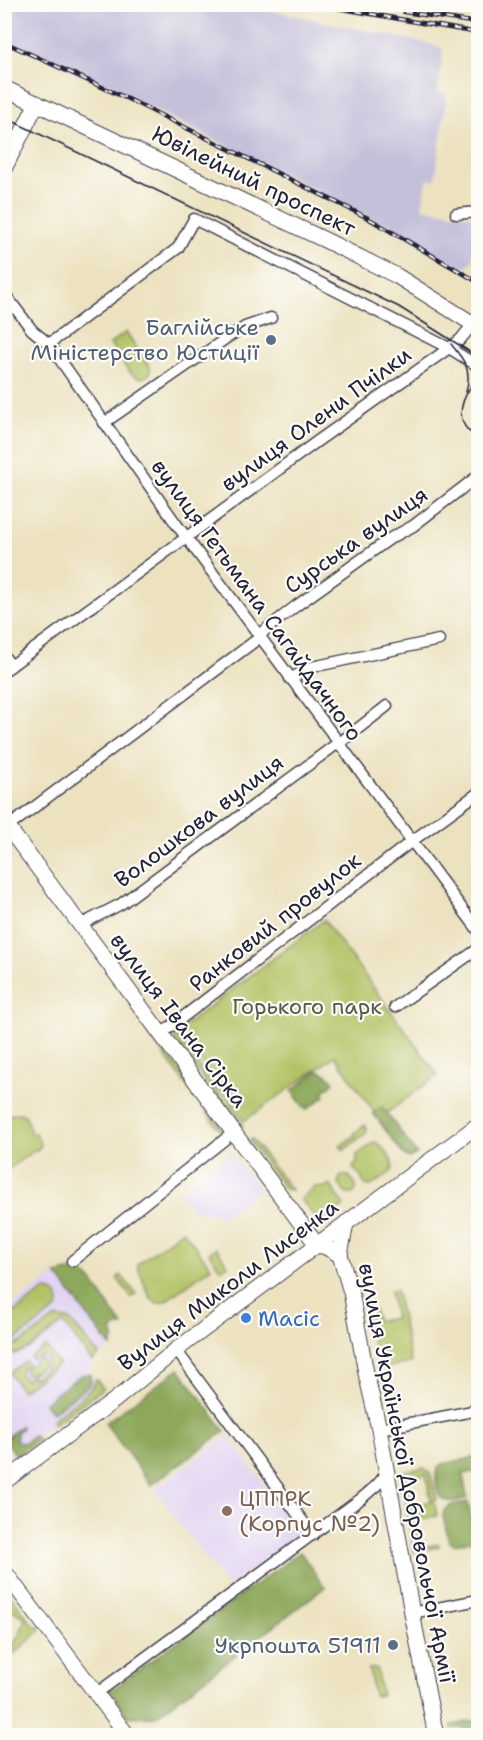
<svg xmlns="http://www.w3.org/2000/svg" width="483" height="1740" viewBox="0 0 483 1740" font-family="'Shantell Sans',sans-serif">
<rect width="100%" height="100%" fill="#fdfcf7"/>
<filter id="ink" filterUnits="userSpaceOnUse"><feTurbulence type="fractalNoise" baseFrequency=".0167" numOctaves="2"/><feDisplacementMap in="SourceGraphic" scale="12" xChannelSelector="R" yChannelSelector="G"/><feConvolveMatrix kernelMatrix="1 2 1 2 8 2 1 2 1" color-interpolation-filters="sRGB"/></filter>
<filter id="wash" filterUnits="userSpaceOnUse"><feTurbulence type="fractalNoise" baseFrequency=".008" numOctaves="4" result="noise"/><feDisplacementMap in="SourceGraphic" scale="24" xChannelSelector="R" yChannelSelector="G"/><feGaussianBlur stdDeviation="1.35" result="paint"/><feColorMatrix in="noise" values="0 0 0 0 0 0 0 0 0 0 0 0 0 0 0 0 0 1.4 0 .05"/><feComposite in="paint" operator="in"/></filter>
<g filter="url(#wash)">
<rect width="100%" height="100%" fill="#ece2c0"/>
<g fill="#e2d4f3">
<polygon points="229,1152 260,1189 226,1215 193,1210 180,1192 203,1174 202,1172 212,1163 214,1165"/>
<polygon points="56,1274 111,1347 92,1361 90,1367 86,1370 102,1390 15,1451 5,1435 4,1311"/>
<polygon points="228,1435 300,1533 227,1587 154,1489"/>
</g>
<polygon fill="#c5c0da" points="239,4 430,44 443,49 438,92 447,94 435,180 427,180 422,208 478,217 478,229 472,261 464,269 368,216 99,82 5,40 5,5"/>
<g fill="#b2c265" stroke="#6a7250" stroke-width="1.5">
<path d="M126,332l24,35v6c-15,18 -32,-18 -40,-29z"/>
<polygon points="324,920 438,1075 379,1119 335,1056 244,1121 179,1030"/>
<polygon points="147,1026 223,1129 222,1133 146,1031 146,1027"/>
<polygon points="171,1028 243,1125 240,1128 168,1031"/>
<polygon points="20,1113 26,1116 31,1134 36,1133 41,1146 37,1150 33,1151 5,1172 5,1119 12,1114"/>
<polygon points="365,1125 367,1129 366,1133 344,1150 340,1146 355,1135 354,1133"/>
<polygon points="252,1139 291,1190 285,1189 249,1141"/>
<path d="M375,1142c8,4 18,17 18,26l-2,4 -20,14c-9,0 -8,-8 -13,-13 -2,-2 -4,-3 -5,-5l4,-6v-7z"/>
<polygon points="342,1175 349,1176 356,1185 356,1190 353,1194 346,1194 339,1184 339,1179"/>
<polygon points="330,1185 344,1205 342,1208 319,1223 301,1199 316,1186 322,1188"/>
<path d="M183,1230l28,37 -47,35 -7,1c-9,-5 -9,-11 -13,-20 -2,-7 -6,-11 -7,-19z"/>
<polygon points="216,1248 228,1265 221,1270 209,1253"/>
<polygon points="121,1275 136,1294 131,1297 117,1278"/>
<path d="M45,1290c11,0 16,7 13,18l-41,31 -4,2 -8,-1v-21z"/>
<polygon points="396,1290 411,1363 377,1369 367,1310 374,1309 377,1321 395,1318 390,1291"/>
<path d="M57,1317l4,2h8l30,36 -7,6 -29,-38c-16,11 -39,35 -58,31v-8h9l6,-3z"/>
<polygon points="46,1346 59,1364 22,1391 9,1373 26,1361 28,1364 21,1370 20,1374 25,1379 32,1376 33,1378 45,1369 44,1367 47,1364 48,1359 43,1355 32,1360 30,1357"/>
<polygon points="41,1358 44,1361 43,1366 29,1375 25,1374 25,1369"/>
<path d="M96,1379l7,9 -50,37 -1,-4c12,-15 38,-25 44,-42z"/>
<polygon points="423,1468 430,1472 437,1500 431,1501 426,1474 408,1478 412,1499 405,1500 399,1472"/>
<polygon points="431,1501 435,1505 437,1516 423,1519 422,1515 415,1517 421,1547 439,1544 439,1547 414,1552 405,1504 412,1503 414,1508 420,1507 420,1504"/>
<polygon points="4,1586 34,1626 38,1626 41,1630 5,1662 13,1643 14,1644 22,1629 21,1628 26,1618 5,1606"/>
<polygon points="376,1668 382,1695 374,1696 369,1669"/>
</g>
<g fill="#8da85a" stroke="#58654a" stroke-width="1.5">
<polygon points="318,1070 328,1075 334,1082 323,1092 325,1096 306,1110 292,1091"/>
<polygon points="382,1107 417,1154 409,1158 403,1154 373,1113"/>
<polygon points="78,1269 91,1280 123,1326 118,1326 112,1331 114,1336 111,1347 56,1274"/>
<polygon points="179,1369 225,1431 151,1485 105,1423"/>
<polygon points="88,1373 90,1374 91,1381 89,1385 52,1413 44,1403 82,1374 84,1376"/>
<polygon points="21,1426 22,1428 18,1431 16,1439 18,1442 24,1443 34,1435 38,1440 16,1456 5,1439"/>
<path d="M478,1457v14l-15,3 4,24c-6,2 -14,4 -20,3 -12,-2 -13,-26 -9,-34l4,-3z"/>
<polygon points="468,1502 475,1540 454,1544 449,1542 443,1516 444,1511 451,1505"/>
<polygon points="300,1552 325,1587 156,1716 128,1717 110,1691"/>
<polygon points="478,1720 478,1735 465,1735 463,1727 452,1729 451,1725"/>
</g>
</g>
<g filter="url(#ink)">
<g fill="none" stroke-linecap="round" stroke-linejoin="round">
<defs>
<g id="street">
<polyline points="456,214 478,212"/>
<polyline points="4,293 32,330 49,344 177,525 478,930"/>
<polyline points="49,344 178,248 194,219 449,348 478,366"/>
<polyline points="104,423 228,337 245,327 271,318"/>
<polyline points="4,656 11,666"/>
<polyline points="4,671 319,440 452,346 460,340 473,324"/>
<polyline points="290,679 312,667 439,640"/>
<polyline points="8,827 259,638 264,631 296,606 391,538 413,526 478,476"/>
<polyline points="80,925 121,904 338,743 342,741 387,706"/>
<polyline points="395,1007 478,949"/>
<polyline points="161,1034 412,841 478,793"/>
<polyline points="72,1261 234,1132"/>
<polyline points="176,1350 313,1535"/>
<polyline points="379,1429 478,1410"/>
<polyline points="412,1613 478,1600"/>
<polyline points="97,1693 362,1498 377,1485 387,1473"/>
</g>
<g id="secondary">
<polyline points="4,88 329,242 397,276 478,327"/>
<polyline points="4,169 37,103"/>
<polyline points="4,822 317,1245 326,1247 340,1255"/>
<polyline points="346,1223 340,1255 351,1292 366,1373 379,1429 412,1613 436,1736"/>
<polyline points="4,1482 115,1400 176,1350 478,1125"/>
<polyline points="4,1571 128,1736"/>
</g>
</defs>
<use href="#street" stroke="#403f4f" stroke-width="13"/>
<use href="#secondary" stroke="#403f4f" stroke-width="17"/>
<use href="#street" stroke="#fff" stroke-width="10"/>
<use href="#secondary" stroke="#fff" stroke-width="15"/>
<g stroke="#22223b" stroke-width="1.5">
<polyline points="4,117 399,307 478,357"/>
<path d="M451,344c14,17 21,26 15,48"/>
<path d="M478,377c-16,19 -28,45 0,61"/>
</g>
<defs>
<g id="rail">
<polyline points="315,4 478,33"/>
<polyline points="404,12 478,23"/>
<polyline points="4,42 128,99 366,217 478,282"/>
</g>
</defs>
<use href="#rail" stroke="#22223b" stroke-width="4.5"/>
<use href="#rail" stroke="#fdfcf7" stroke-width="2" stroke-dasharray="7" stroke-linecap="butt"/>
</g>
</g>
<g fill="#5c6f8a" stroke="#fdfcf7" stroke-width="2">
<circle cx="271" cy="340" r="6"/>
<circle cx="393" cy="1645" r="6"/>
</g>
<circle fill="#3f7fe0" stroke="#fdfcf7" stroke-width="2" cx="246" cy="1318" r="6"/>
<circle fill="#8d6e63" stroke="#fdfcf7" stroke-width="2" cx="227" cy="1511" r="6"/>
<g text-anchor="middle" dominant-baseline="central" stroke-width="4.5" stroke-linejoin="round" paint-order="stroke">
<g font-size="22" fill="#22223b" stroke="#fdfcf7">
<text transform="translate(254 181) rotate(26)">Ювілейний проспект</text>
<text transform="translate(316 419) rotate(-36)">вулиця Олени Пчілки</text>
<text transform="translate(356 540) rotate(-35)">Сурська вулиця</text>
<text transform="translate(257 600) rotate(54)">вулиця Гетьмана Сагайдачного</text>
<text transform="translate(199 821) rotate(-37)">Волошкова вулиця</text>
<text transform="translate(275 922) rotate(-38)">Ранковий провулок</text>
<text transform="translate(179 1020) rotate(53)">вулиця Івана Сірка</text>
<text transform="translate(228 1285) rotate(-37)">Вулиця Миколи Лисенка</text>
<text transform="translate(407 1473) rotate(79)">вулиця Української Добровольчої Армії</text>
</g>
<g font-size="22" fill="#4e5e75" stroke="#fdfcf7" text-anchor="end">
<text x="259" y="327">Баглійське<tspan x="259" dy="25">Міністерство Юстиції</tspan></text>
<text x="381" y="1645">Укрпошта 51911</text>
</g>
<g font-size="22" fill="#545a4a" stroke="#fdfcf7">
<text x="307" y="1006">Горького парк</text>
</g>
<g font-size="22" fill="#366cbe" stroke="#fdfcf7" text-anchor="start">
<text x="258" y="1318">Macic</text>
</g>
<g font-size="22" fill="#785e54" stroke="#fdfcf7" text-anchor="start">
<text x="239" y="1498">ЦППРК<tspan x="239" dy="25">(Корпус №2)</tspan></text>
</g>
</g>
<rect width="483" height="1740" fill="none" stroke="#fdfcf7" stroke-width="24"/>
</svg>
